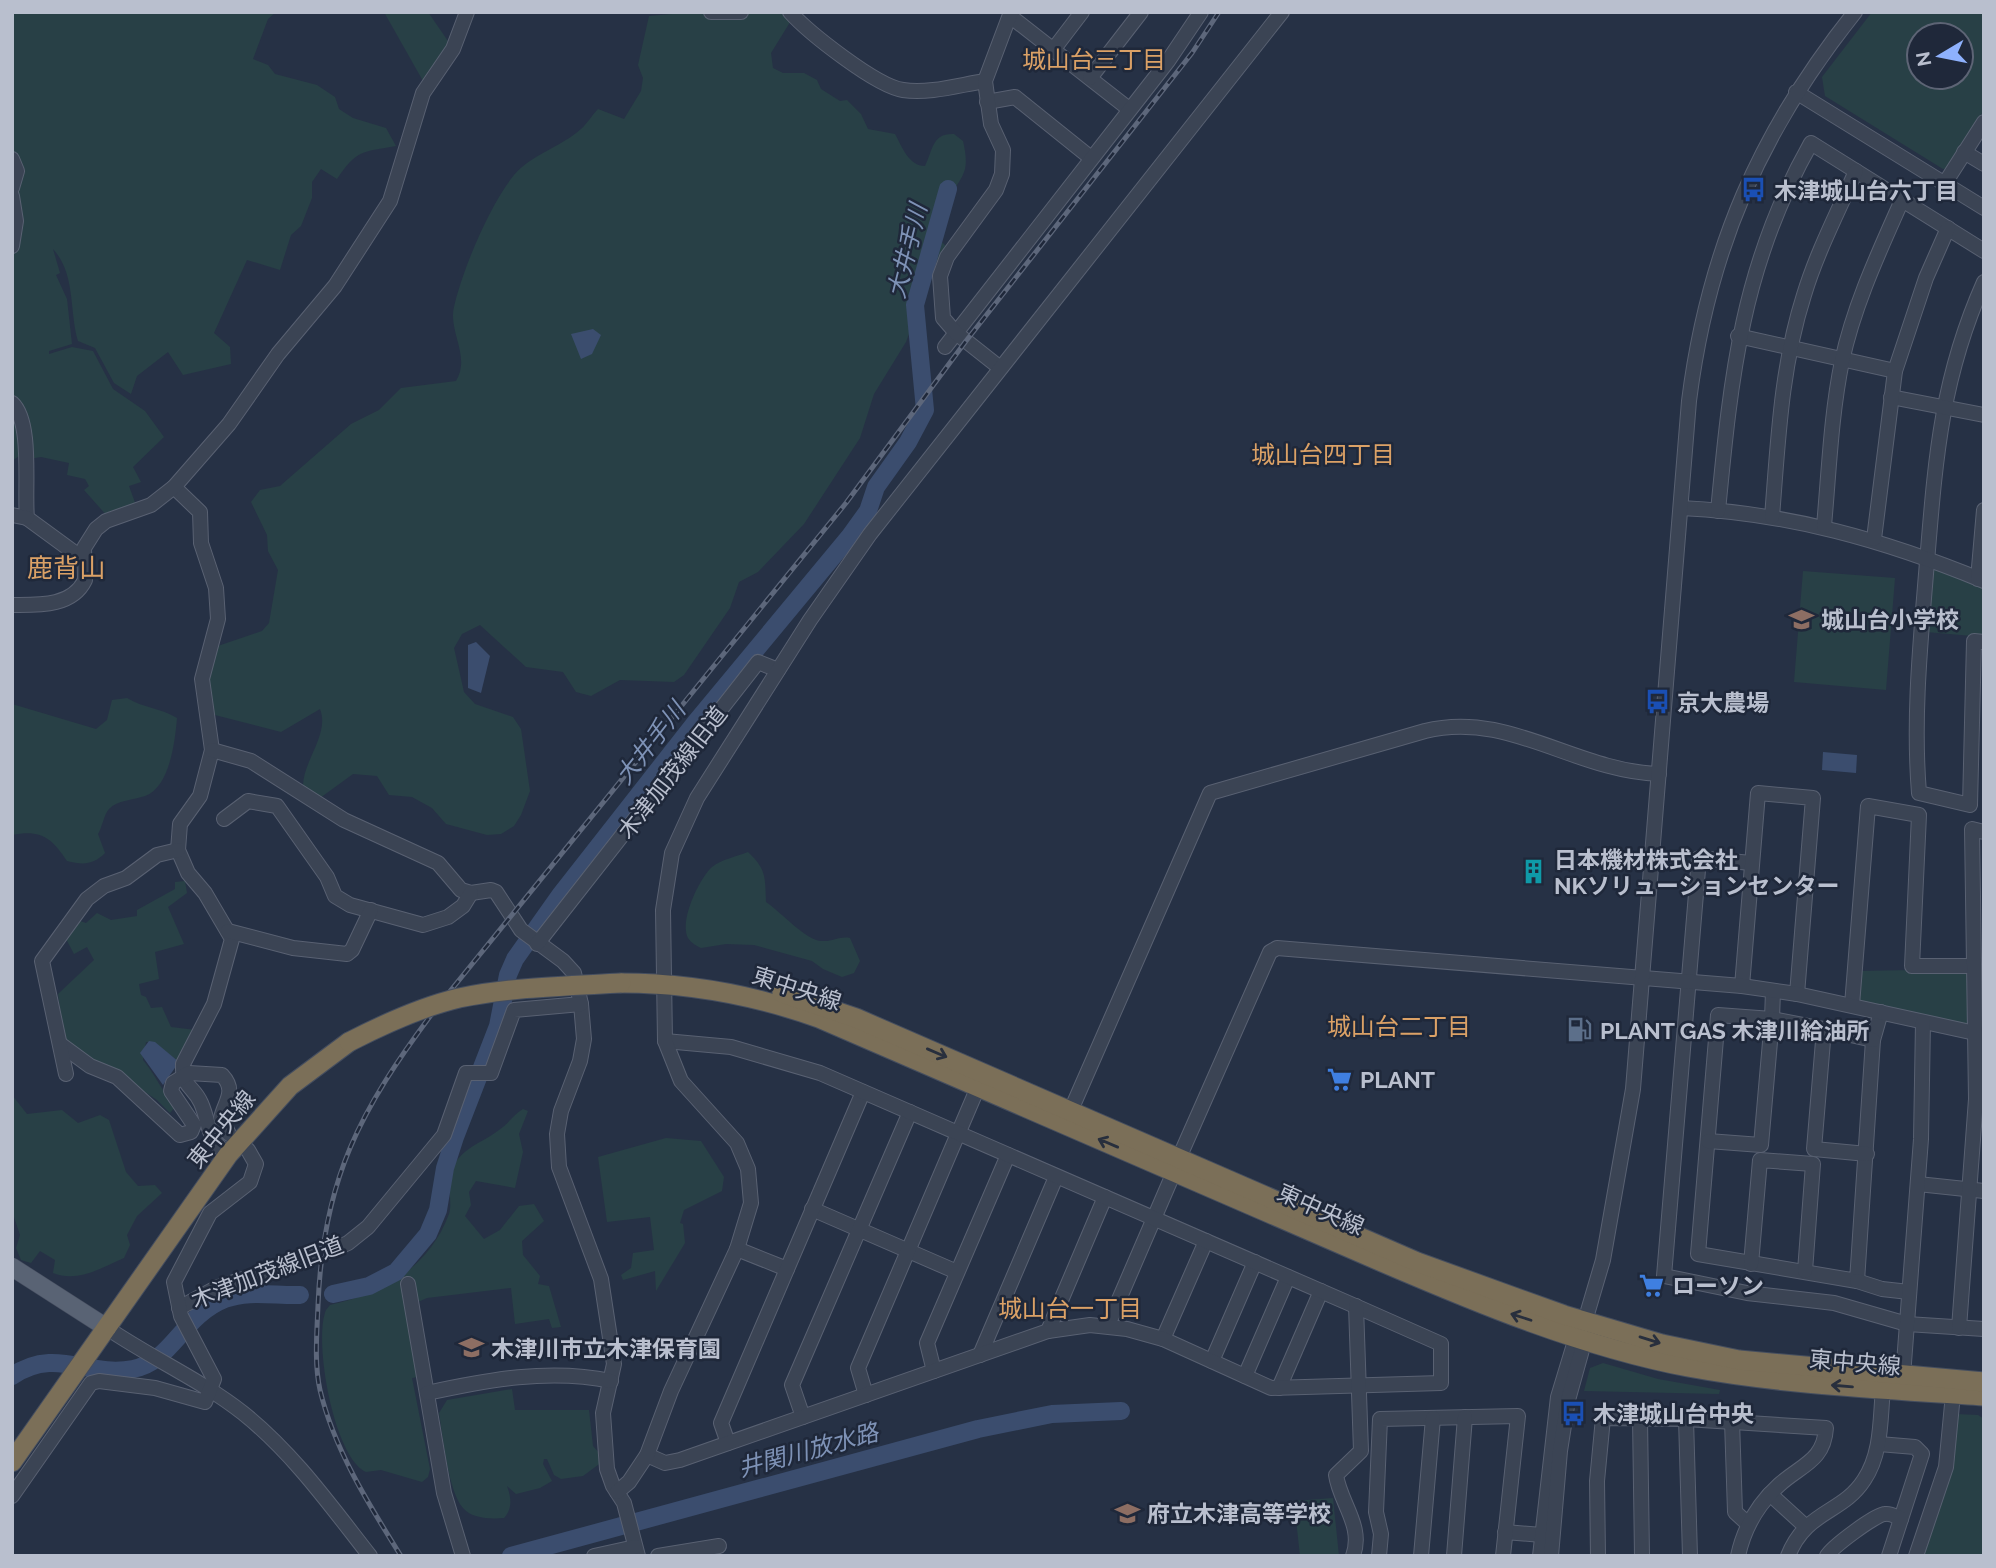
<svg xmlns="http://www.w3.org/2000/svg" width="1996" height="1568" viewBox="0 0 1996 1568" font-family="Raleway,'Noto Sans JP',sans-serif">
<rect width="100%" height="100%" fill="#263145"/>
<g fill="#284046" fill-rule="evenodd">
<path d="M12,12h264l-8,7 -15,40 15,6 7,9 42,11 18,12 4,12 14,9 33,10 10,18c-33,6 -39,3 -59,33l-16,-10 -9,13v16l-11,28 -10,9 -11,35 -33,-10 -33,73 16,14 1,17 -48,11 -15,-23 -31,24 -6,18 -17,-11 -19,-35 -17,-7c-9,-30 -2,-67 -25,-92l7,24 -4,2 11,24 5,45 -23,7v3l23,-7 21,4 20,38 32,22 19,26 -31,30 8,15 -12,4 8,22 -29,9 -24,-27 5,-4 -4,-7 -18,-4 2,-12 -28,-6 -12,2 -17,-58v-146l7,-24 -7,-77z"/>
<polygon points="384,12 428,12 450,44 423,81"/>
<path d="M695,12c10,2 22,6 32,5 22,-1 45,-12 65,2l-21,34 2,15 10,5h21l13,7 4,9 19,12 7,-1 14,14 7,15 27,5c7,13 14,32 30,32 8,-16 7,-33 29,-32l9,7c2,9 4,19 2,28 -7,26 -50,51 -18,78l-13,19 -28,76 -32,52 -14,44 -56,86 -46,48 -19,10 -9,26 -46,67 -10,7 -54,-2 -29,16 -15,-4 -13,-20 -37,-5 -46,-42 -18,9 -8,14 10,44 11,12 38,13 8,12 9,62 -9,24 -7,11 -13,8 -14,1 -41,-11 -14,-16 -20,-11 -23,-2 -12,-19 -24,-2 -33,24 -17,-12c0,-25 27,-52 17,-77l-39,23 -70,-18 -4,-37 5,-29 50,-17 7,-8 9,-53 -10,-19 -1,-16 -16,-33 9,-12 20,-4 71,-62 28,-14 22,-22 55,-7c15,-24 -8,-50 -2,-74 8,-36 36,-103 60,-132 18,-21 47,-28 67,-46 6,-5 11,-14 17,-20l26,10 17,-28 2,-13 -5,-13 11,-49z"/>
<path d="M1872,12h112v98l-36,58 -5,1 -118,-73 -3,-19zM1919,35h42v42h-42z"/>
<polygon points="12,406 22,454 12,461"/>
<polygon points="1935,568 1984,588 1984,637 1926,632 1931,571"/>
<polygon points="1803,571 1895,578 1886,690 1794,682"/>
<path d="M127,698c16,10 34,10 50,20 -2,23 -7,69 -32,78 -11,4 -28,4 -36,13 -5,5 -7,19 -11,25l7,19c-12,12 -22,12 -38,8 -15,-23 -26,-32 -55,-26v-131l84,25 11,-9 5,-20z"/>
<path d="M748,852c18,17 17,24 18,50 14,9 40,39 56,39 10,1 18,-5 28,-3l10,23 -6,12 -12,4 -19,-8 -11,-8 -58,-16 -28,-1 -25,4c-4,-2 -10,-5 -13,-10 -9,-17 11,-59 24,-71 10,-8 24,-10 36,-15z"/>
<path d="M185,881l2,12 -19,14 16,37 -29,8 4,27 -20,5 2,11 5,2 5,11 11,-1 9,20 25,3 -17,32 -24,-19 -9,-1 -3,18c14,17 18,31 33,46l-6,7 -13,-13 -42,-28 -22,-8 -29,-26 -6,-44 36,-34 -7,-13 -13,7 -9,-17 12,-17 9,3 11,-10 14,7 26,-4v-6l38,-21v-7z"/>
<polygon points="1967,969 1971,1022 1967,1026 1860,1001 1857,996 1859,971"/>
<path d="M12,1095l15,19 35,-4 16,13 22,-8 9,5 17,52 12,14 17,-1 7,8 -25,23 -10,19 3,10 -6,13c-23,10 -46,25 -71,15l2,-13 -15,-9 -9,12 -10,-3 -5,-12 4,-13 -8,-24z"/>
<path d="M523,1109l5,2 -9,23 4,18 -8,36 -39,-7 -7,11 2,13 -6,11 19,23 16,-9 19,-24 15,-2 10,17 -22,20 1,14 17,21 -2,8 11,2 12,41 -9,1 -3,-9 -34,5 -4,-36 -84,10 -9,4 12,73 -18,3 18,91 -2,8 -6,5 -41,-12 -15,2c-32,-14 -53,-131 -40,-162l4,-5c53,-12 99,-37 119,-91 4,-13 -3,-30 2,-43 10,-24 30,-27 48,-41 9,-6 14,-15 24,-21z"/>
<polygon points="666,1138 701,1141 724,1177 722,1191 684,1210 680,1223 683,1224 685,1243 656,1291 655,1271 623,1280 621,1275 631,1268 633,1253 654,1250 650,1217 607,1222 598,1157"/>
<polygon points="1603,1363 1658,1379 1720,1390 1719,1394 1584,1391 1590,1368"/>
<path d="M512,1389l3,21h74l4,36 8,9 1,7 -19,14 -22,3 -7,-4 -7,-16h-3l-1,5 9,17 -12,7 -24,6 -9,-8c4,11 6,22 -3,32 -13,1 -32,1 -41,-10 -15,-17 -20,-71 -24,-95l8,-13z"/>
<polygon points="1956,1414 1978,1415 1984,1419 1984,1556 1922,1556 1949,1479"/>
<polygon points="1333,1498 1339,1556 1300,1556 1294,1501"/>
</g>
<g fill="#3b4d6e">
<polygon points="593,329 601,335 592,354 581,359 571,334"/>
<polygon points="476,642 490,656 481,693 468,688 468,645"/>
<polygon points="1823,752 1857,755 1856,773 1822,770"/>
<polygon points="149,1041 155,1042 179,1062 163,1085 140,1053"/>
</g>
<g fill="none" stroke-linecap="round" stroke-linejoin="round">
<g stroke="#3b4d6e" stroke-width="18">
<polyline points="333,1294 369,1286 396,1272 428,1234 438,1210 445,1168 455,1137 498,1026 508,975 515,959 561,894 695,723 850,536 868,511 876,487 908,442 925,410 915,305 948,189"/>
<path d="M12,1376c44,-30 76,2 121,-7 39,-7 49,-53 92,-70 23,-9 51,-3 75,-4"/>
<polyline points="511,1556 978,1429 1052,1414 1121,1411"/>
</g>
<defs>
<g id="minor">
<polyline points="711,12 741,12"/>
<path d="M790,12c19,21 86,74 113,78 26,4 56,-5 82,-9"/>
<polyline points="1010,16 1129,109"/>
<polyline points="1053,50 1082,12"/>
<polyline points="1090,78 1141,12"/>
<polyline points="1796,92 1984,208"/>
<polyline points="987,102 1015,97 1091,158"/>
<polyline points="1964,152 1984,164"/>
<polyline points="12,159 17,171 12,188"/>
<polyline points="1945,183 1984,122"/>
<polyline points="12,196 16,221 12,246"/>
<path d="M1984,282c-45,101 -49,185 -58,292 -6,73 -13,146 -7,219l51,12 4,-164 10,1"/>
<polyline points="1738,336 1895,371"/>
<polyline points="945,347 1168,61 1201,12"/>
<polyline points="999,367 956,333 943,318 940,276 947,257 996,190 1002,174 1003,150 991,124 985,81 1011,12"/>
<polyline points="1891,397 1984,415"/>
<path d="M12,403c21,19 12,87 15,115l56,41"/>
<path d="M174,487l26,25 1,31 15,45 2,31 -16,60 10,71 -12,46 -20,28 -2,26 10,23 17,20 27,46 -18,65 -31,60c-1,24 10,21 18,39 10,23 4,33 27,52"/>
<path d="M1681,508c108,5 203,32 303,73"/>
<path d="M1718,511c13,-136 24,-246 93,-368l173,108"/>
<polyline points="12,515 27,518"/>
<path d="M1772,517c6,-75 9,-150 32,-222 13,-43 34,-83 52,-124"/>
<path d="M1824,526c5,-55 7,-111 18,-165 12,-56 37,-109 60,-161"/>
<polyline points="1874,539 1895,371 1926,278 1948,228"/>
<polyline points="1978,579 1984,510"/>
<path d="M12,605c26,0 60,2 73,-25l-1,-32 12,-19 10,-8 45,-16 23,-18 55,-63 49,-70 57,-68 55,-85 33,-108 30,-44 14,-37"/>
<polyline points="212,750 251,761 344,820 438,863 461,890 471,893 491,890 496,892 521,930 563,961 574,973 581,1004 584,1039 580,1061 561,1111 557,1134 559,1167 601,1279 614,1364 603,1413 607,1469 613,1486 624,1503 638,1556"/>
<polyline points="224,819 248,801 277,806 327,877 335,896 350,905 423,925 448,917 463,906 471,893"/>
<polyline points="1751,863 1699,858 1664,1276 1747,1293 1834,1303 1907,1324 1984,1329"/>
<polyline points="228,931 293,948 347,954 352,950 371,910"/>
<polyline points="537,944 758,662 778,670"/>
<polyline points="1742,986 1758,793 1813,798 1797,994"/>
<polyline points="1773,991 1772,1019 1718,1015 1698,1254 1857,1281 1873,1040 1881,1012"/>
<polyline points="1852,1005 1868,806 1919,815 1912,966 1974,966"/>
<path d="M60,1044l30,22 27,11 63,58 11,-3 3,-7 -23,-34 2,-8 16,-10 33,2c15,16 3,26 -1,43l8,16"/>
<polyline points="66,1074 42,961 87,899 104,886 126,878 157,855 178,850"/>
<path d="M1071,1110l139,-317 215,-62c83,-21 149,40 234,43"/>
<polyline points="1708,1141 1761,1145 1772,1019 1824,1029"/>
<polyline points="1867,1154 1814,1149 1824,1029 1873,1040"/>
<polyline points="1179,1158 1270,952 1277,948 1742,986 1797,994 1984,1035"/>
<polyline points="1918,1184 1984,1191"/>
<polyline points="812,1209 957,1272"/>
<polyline points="737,1249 787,1269"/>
<polyline points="1751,1264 1760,1160 1813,1164 1805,1271"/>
<polyline points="1857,1281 1882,1289 1909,1292"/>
<polyline points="408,1284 444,1493 463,1556"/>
<polyline points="179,1308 218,1287 328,1252 348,1243 368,1227 444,1135 466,1073 491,1073 514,1010 581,1004"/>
<polyline points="1108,1325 1174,1172"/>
<path d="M107,1328c44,30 94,52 136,85 50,40 87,92 127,143"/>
<polyline points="1959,1328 1976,1099 1972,829 1984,832"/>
<polyline points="1048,1331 1105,1197"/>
<polyline points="1163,1339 1206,1241"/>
<polyline points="980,1355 1056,1177"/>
<polyline points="1212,1361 1255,1262"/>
<polyline points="934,1371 927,1343 1008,1155"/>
<polyline points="1245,1376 1288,1277"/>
<polyline points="1903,1376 1921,1139 1923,1022"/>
<polyline points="1279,1388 1321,1291"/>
<path d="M427,1393c60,-13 122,-25 184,-12"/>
<polyline points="866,1395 858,1368 978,1087"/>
<polyline points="803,1417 792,1385 910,1112"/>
<polyline points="1640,1418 1642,1556"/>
<polyline points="1686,1419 1690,1556"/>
<polyline points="1732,1421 1735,1512 1748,1524"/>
<polyline points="728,1443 721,1423 863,1092"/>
<polyline points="1879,1444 1915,1447 1922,1454 1901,1519"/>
<polyline points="647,1455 665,1463 680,1460 1048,1331 1090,1325 1127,1329 1163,1339 1271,1388 1441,1383 1441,1344 1362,1309 820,1073 731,1047 665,1041"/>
<polyline points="617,1492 629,1482 647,1455 671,1391 737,1249 751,1203 748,1169 737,1143 681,1081 665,1041 663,910 672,853 697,798 810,620 870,534 1282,12"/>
<polyline points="1770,1494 1805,1526"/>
<polyline points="12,1496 91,1383 99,1381 155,1388 205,1402 214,1379 181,1316 174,1282 210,1213 250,1182 256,1164 248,1150"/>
<polyline points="1505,1532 1542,1535"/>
<polyline points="594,1556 635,1547"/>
<polyline points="658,1556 719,1546"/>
<path d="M1353,1556c11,-30 -13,-53 -17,-81l25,-24 -5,-145"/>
<polyline points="1379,1556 1381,1534 1376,1512 1380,1419 1518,1416 1503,1556"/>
<polyline points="1421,1556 1433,1418"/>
<polyline points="1454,1556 1465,1417"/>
<polyline points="1540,1556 1558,1397 1578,1331"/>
<path d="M1551,1556l9,-105 8,-51 17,-61v-18l18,-61 30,-171 56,-688c19,-151 71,-270 166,-389"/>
<path d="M1598,1556l-1,-75 6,-63 83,1 140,9c-2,33 -25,37 -47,57 -21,19 -35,43 -41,71"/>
<path d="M1788,1556c18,-46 54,-42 76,-76 18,-27 16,-60 19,-91"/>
<path d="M1827,1556c5,-9 49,-42 58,-42 6,-1 11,3 16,5l-12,37"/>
<polyline points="1916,1556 1946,1467 1953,1394"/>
</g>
<polyline id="major" points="12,1267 107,1328"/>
<g id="highway">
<path d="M621,983c69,0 133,12 198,35l563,244c98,42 201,85 306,105 97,18 197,22 296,29"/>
<polyline points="782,993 856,1018 1417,1262 1564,1315 1662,1344 1739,1360 1984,1382"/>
<polyline points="12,1462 228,1155 290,1086 349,1042"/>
</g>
</defs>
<use href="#minor" stroke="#596172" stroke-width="16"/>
<use href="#major" stroke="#444c5e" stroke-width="19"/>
<use href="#highway" stroke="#454e5f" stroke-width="21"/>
<use href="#minor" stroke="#3b4454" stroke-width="14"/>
<use href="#major" stroke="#596374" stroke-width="18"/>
<use href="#highway" stroke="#7b6f58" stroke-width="19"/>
<defs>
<path id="rail" d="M401,1556c-32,-51 -67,-107 -81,-166 -6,-27 -3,-58 -2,-85 5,-126 42,-195 116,-294l412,-508 120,-162 226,-288 27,-41"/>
</defs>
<use href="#rail" stroke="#5d677b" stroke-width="5"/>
<use href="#rail" stroke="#1f283a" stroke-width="2.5" stroke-dasharray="8" stroke-linecap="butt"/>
<defs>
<path id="highway-bridge" d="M349,1042c35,-18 72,-35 110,-44 53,-11 108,-12 162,-15"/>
</defs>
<use href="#highway-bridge" stroke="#454e5f" stroke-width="21" stroke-linecap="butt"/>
<use href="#highway-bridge" stroke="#7b6f58" stroke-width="19"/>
</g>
<defs><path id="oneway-shaft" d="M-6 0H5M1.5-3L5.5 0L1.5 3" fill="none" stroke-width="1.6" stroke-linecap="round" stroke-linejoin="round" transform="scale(1.75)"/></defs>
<g stroke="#282f3d">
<use href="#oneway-shaft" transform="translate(937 1053) rotate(23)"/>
<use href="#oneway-shaft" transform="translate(1108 1143) rotate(-157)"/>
<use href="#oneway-shaft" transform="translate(1521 1317) rotate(-162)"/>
<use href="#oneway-shaft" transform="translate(1650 1340) rotate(17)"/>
<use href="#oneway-shaft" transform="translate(1842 1386) rotate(-175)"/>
</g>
<defs>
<symbol id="bus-bare" viewBox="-9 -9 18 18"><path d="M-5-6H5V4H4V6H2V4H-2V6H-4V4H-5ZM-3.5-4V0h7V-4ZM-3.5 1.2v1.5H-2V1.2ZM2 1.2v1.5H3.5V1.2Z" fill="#1a4fb4" stroke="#1f283a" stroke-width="2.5" paint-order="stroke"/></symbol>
<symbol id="school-bare" viewBox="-9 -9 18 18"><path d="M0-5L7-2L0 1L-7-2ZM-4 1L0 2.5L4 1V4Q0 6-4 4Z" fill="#8d6e63" stroke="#1f283a" stroke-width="2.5" paint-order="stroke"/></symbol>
<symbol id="building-bare" viewBox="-9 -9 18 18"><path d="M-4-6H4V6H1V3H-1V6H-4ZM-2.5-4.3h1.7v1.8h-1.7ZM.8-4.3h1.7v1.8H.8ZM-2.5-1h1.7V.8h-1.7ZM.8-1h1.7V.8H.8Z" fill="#0f9aa8" stroke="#1f283a" stroke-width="2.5" paint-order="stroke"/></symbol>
<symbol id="fuel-bare" viewBox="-9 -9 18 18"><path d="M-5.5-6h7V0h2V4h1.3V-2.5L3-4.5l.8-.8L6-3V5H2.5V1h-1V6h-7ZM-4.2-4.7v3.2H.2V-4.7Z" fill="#5c6f8a" stroke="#1f283a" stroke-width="2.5" paint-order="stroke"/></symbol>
<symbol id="supermarket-bare" viewBox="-9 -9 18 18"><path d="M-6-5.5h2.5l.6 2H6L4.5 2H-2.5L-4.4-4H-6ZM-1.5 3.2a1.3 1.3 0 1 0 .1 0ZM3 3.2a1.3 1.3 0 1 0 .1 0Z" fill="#3f7fe0" stroke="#1f283a" stroke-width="2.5" paint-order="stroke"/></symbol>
</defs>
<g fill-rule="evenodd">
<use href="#bus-bare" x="1736" y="172" width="35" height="35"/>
<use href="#school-bare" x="1784" y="602" width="35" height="35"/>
<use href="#bus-bare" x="1640" y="684" width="35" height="35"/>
<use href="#building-bare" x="1516" y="854" width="35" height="35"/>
<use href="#fuel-bare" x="1562" y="1012" width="35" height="35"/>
<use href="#supermarket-bare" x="1322" y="1062" width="35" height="35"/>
<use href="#supermarket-bare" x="1634" y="1268" width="35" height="35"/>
<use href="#school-bare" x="454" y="1330" width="35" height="35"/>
<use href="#bus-bare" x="1556" y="1396" width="35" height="35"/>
<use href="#school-bare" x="1110" y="1496" width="35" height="35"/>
</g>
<g text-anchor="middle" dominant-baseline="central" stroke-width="5" stroke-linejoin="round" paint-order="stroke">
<g font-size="23" font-weight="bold" fill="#b9bfce" stroke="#1f283a" text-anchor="start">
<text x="1774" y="190">木津城山台六丁目</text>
<text x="1821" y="619">城山台小学校</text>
<text x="1677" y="702">京大農場</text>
<text x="1554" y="859">日本機材株式会社<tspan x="1554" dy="26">NKソリューションセンター</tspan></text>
<text x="1600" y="1030">PLANT GAS 木津川給油所</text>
<text x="1360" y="1079">PLANT</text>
<text x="1672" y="1285">ローソン</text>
<text x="491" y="1348">木津川市立木津保育園</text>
<text x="1593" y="1413">木津城山台中央</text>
<text x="1147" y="1513">府立木津高等学校</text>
</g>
<g font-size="23" fill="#b9bfce" stroke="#1f283a">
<text transform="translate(672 772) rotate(-52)">木津加茂線旧道</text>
<text transform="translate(797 988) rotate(18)">東中央線</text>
<text transform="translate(221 1129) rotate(-51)">東中央線</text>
<text transform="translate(1321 1209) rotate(24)">東中央線</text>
<text transform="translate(267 1272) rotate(-21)">木津加茂線旧道</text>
<text transform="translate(1855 1362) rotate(5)">東中央線</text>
</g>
<g font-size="24" fill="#dba166" stroke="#1f283a">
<text x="1094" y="59">城山台三丁目</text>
<text x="1323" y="454">城山台四丁目</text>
<text x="1399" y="1026">城山台二丁目</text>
<text x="1070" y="1308">城山台一丁目</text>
</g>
<g font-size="24" font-style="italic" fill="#7e92b6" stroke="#1f283a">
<text transform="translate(907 251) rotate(-76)">大井手川</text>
<text transform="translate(650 743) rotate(-52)">大井手川</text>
<text transform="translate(808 1450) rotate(-15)">井関川放水路</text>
</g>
<g font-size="26" fill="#dba166" stroke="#1f283a">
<text x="66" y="568">鹿背山</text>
</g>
</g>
<rect width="1996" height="1568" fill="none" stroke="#b9bfce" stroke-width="28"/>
<g transform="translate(1940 56) rotate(260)"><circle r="33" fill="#1f283a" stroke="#5d6475" stroke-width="2"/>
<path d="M0-5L12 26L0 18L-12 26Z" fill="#8eb1fd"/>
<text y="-10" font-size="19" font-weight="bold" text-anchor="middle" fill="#b9bfce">N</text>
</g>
</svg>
